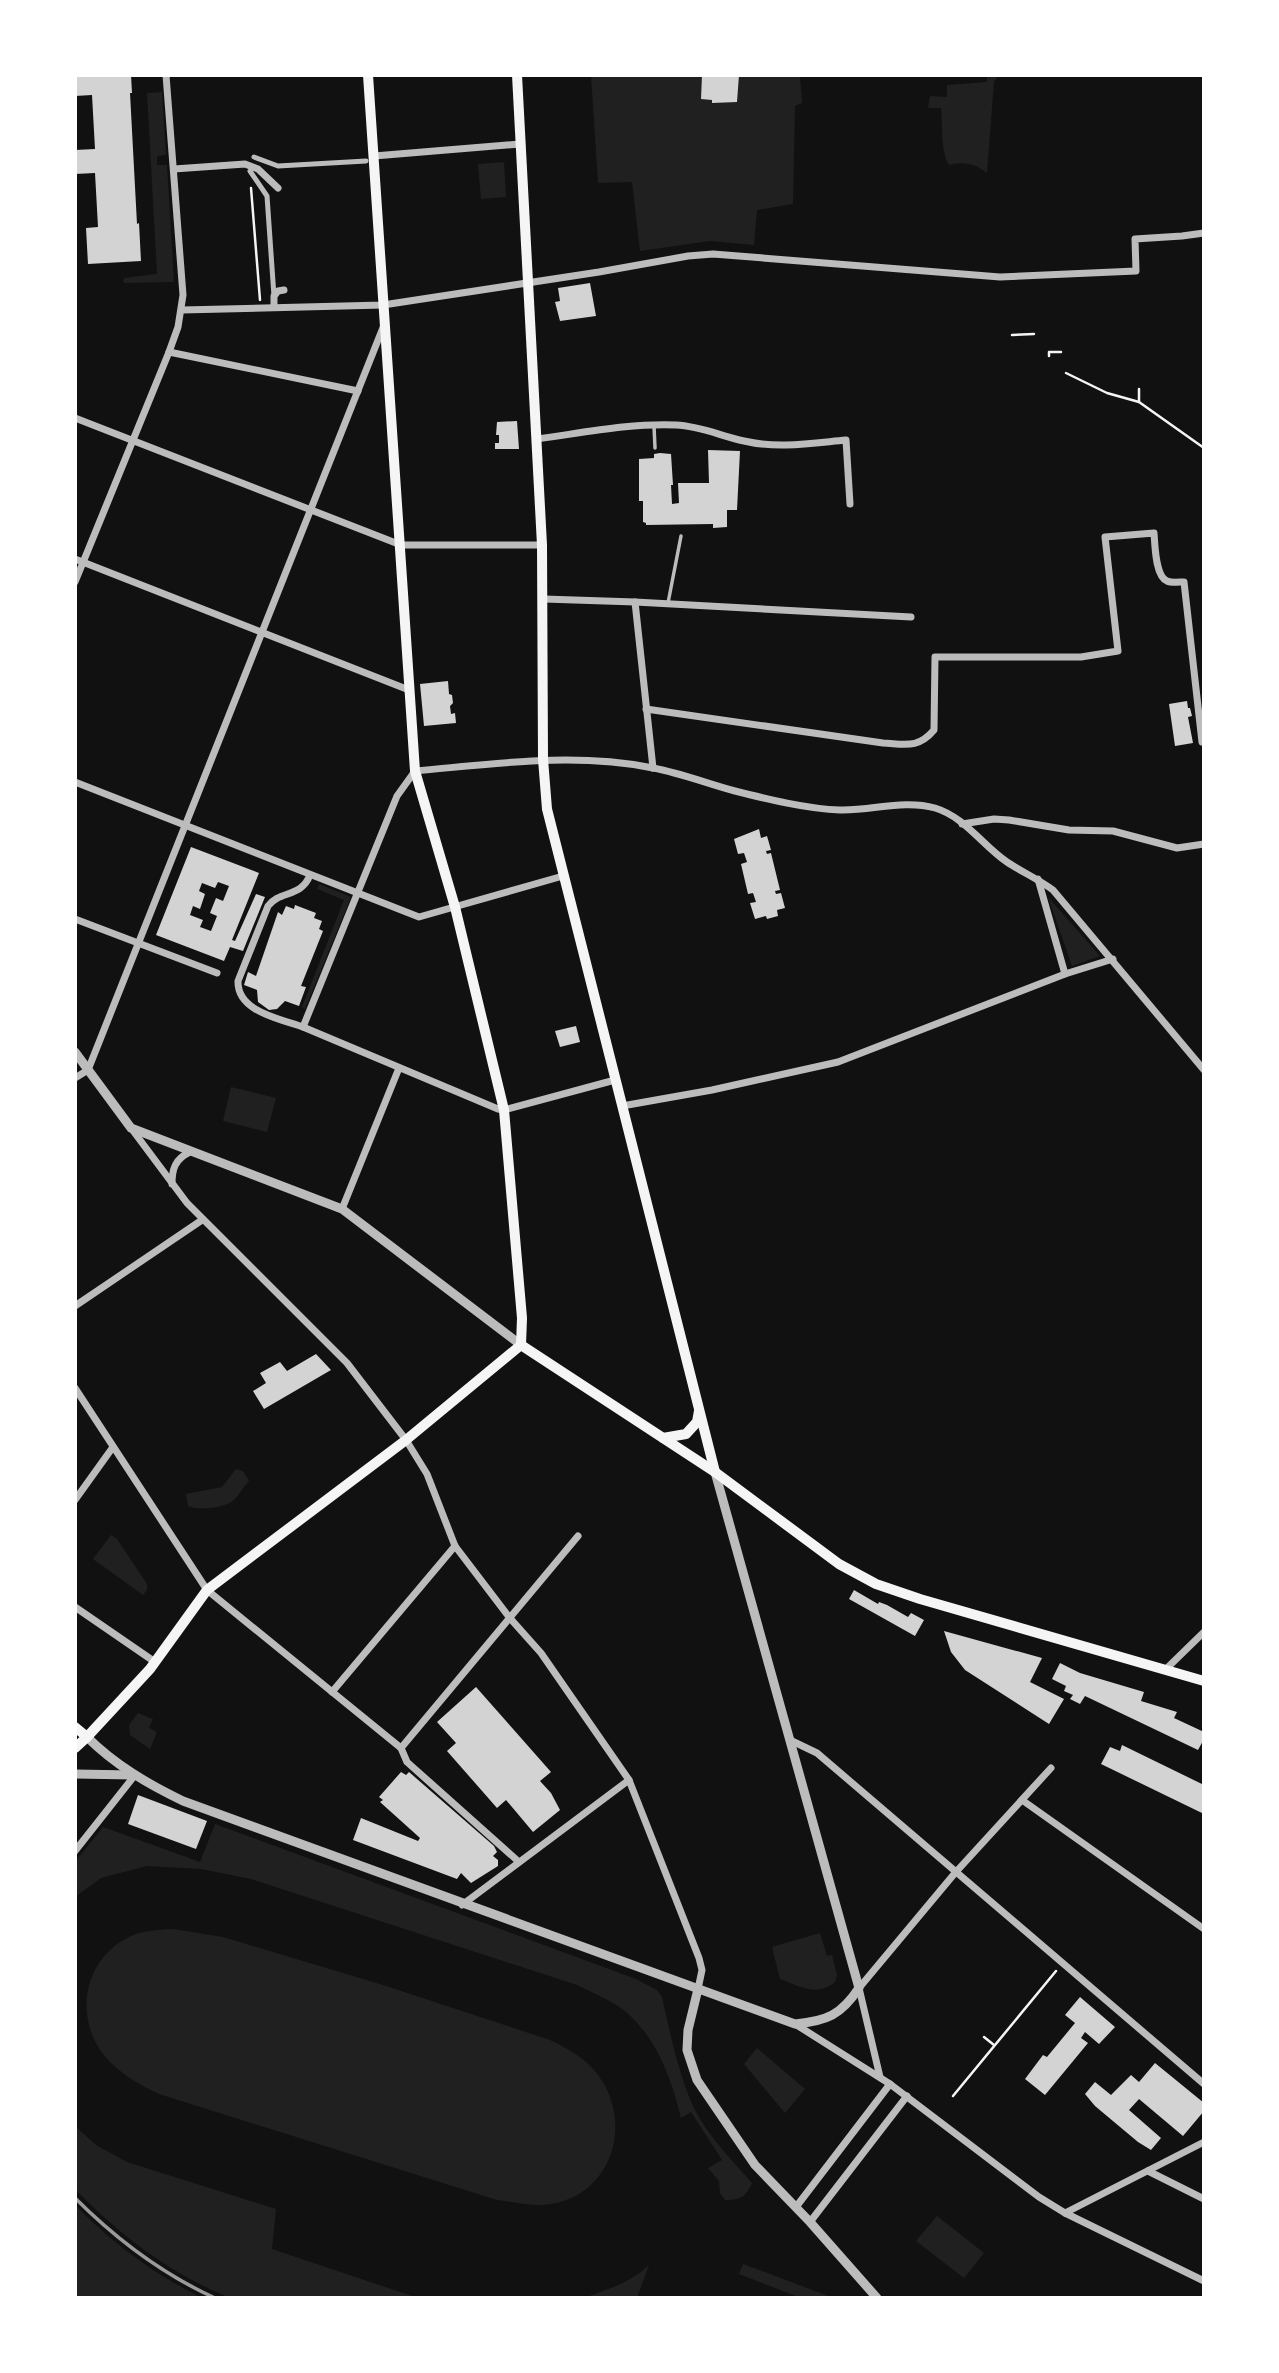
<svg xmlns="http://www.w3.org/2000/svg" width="1279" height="2373" viewBox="0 0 1279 2373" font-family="Jost,sans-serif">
<rect width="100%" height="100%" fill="#111"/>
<g fill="#202020">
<polygon points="591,75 800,75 802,103 795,106 793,204 757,210 754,245 710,241 640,251 632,182 598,183"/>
<path d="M987,75h12l-5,7 -7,91c-11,-9 -23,-12 -38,-8 -9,-16 -6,-38 -8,-57h-13l2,-12 17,1v-12l40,-3z"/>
<polygon points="162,92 166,155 157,156 157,165 167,165 174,282 125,283 123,281 124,278 157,274 147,93"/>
<polygon points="504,162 506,197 481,199 478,164"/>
<polygon points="319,884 351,897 305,1009 302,1007 344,900 317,889"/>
<polygon points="1048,897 1100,956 1072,966"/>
<polygon points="231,1087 276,1098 267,1132 223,1121"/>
<path d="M236,1469l7,2 6,10c-6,6 -9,13 -15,19 -9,8 -36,11 -46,6l-2,-12 36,-7z"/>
<polygon points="111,1535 117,1539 147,1584 147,1590 143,1595 93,1559"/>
<polygon points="138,1713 153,1719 149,1728 157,1732 150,1749 130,1735 129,1725"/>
<path d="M215,1824l421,155 21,11 5,7c8,36 16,75 31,109 14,29 38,53 59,77 -6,14 -12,17 -27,17l-5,-7 -1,-12 -11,-13 14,-8 -31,-48 -10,6c-10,-40 -23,-78 -55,-106 -13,-11 -33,-19 -49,-27l-326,-106 -50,-10 -54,-3 -46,12 -26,19v-35l28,-35 97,35z"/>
<path d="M173,1929l50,8 160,48 167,55c16,8 32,16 44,30 41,47 21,124 -43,134 -18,3 -37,-2 -54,-4l-338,-106c-21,-10 -41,-21 -56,-40 -30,-40 -18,-97 28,-118 13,-6 28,-6 42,-7z"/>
<path d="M820,1933l7,23 5,-1 5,20 -2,7c-18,15 -36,4 -55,-3l-8,-32z"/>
<polygon points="757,2048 805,2089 785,2113 744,2064"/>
<path d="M75,2126l21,19 31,17 149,47 -4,40 146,49h-188c-59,-24 -111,-63 -155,-109z"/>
<path d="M75,2205c38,39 79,69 127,93h-127z"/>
<polygon points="937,2216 984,2253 964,2278 916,2241"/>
<polygon points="743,2264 834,2298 801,2298 739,2274"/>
<path d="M649,2265l-12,33h-53c24,-9 46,-15 65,-33z"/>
</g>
<g fill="#d3d3d3" fill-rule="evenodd">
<polygon points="75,75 131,75 132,93 130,93 137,224 139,223 141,261 88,264 86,228 98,227 95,173 75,174 75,150 95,149 92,95 75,96"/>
<polygon points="702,75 739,75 737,102 712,103 712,100 701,99"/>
<polygon points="590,283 596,316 560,321 555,302 560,301 558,288"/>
<polygon points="517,421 519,449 495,449 495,443 499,443 499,435 496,435 497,422"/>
<polygon points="708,450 740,451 737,510 727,510 727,527 713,528 713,524 646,525 646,523 643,522 643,501 639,501 639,459 654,458 654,454 660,453 671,454 673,485 671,485 672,504 679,503 678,483 709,483"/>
<polygon points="448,681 449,694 452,695 453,703 450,706 451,714 455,713 456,723 424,726 420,684"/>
<polygon points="1187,701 1188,708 1190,708 1192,716 1188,717 1193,743 1175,746 1169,704"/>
<polygon points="759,829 761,838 767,836 771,850 766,851 767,854 771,853 780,890 775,891 776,894 781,893 785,908 777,910 778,916 767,919 766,916 755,919 750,903 756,902 753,893 748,894 741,864 747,862 744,853 738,854 734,839"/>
<path d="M191,847l68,26 -27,67 3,1 21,-47 9,3 -22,54 -13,-4 -6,14 -68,-26zM218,882l11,4 -6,15 -7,-3 -6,15 7,3 -6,15 -11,-4 3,-7 -13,-5 3,-9 7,3 5,-15 -6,-3 3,-8 13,5z"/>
<polygon points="295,905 316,913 314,918 322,921 319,929 323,931 301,986 306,987 299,1006 285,1001 277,1009 269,1010 258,1002 257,990 244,985 248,972 256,976 278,912 282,915 286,906 294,909"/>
<polygon points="576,1026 580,1042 560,1047 555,1031"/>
<polygon points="316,1354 331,1370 264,1409 253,1391 266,1383 260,1373 280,1362 287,1371"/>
<polygon points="854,1590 878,1604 879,1602 887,1605 908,1617 911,1613 924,1620 915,1636 849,1599"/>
<polygon points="944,1631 1042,1658 1030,1682 1064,1699 1049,1724 965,1670 951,1652"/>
<polygon points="1060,1663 1080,1673 1144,1692 1141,1701 1177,1712 1174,1718 1204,1732 1204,1739 1198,1750 1085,1696 1080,1704 1070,1699 1073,1695 1064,1691 1066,1686 1052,1679"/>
<polygon points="476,1687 551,1772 540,1781 551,1793 560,1810 533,1832 506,1800 497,1808 447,1751 456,1743 437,1722"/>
<polygon points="1122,1745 1204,1785 1204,1814 1101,1764 1110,1747 1120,1751"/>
<polygon points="401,1772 406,1775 409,1772 494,1846 497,1852 493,1856 498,1860 498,1866 471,1883 461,1873 457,1879 353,1840 361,1818 418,1841 420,1838 380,1802 383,1800 379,1797"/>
<polygon points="138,1795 207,1821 196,1849 128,1824"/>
<polygon points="1080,1997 1115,2027 1099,2044 1085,2032 1081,2038 1088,2043 1045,2095 1025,2079 1043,2055 1047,2057 1075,2023 1065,2015"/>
<polygon points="1155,2063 1204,2103 1204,2111 1183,2136 1139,2099 1129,2110 1161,2138 1151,2150 1138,2142 1095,2106 1085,2094 1095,2082 1111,2095 1131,2075 1139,2082"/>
</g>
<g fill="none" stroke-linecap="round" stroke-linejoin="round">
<g stroke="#f5f5f5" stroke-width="2.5">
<polyline points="251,188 260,300"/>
<polyline points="1012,335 1034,334"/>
<polyline points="1049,356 1049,352 1061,352"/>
<polyline points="1066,373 1107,393 1139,402 1204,448"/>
<polyline points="1139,402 1139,389"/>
<polyline points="984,2037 994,2045"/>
<polyline points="953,2096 1056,1971"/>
</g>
<g stroke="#bcbcbc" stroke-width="3.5">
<polyline points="654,426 655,448"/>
<polyline points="668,603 681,536"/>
</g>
<g stroke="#bcbcbc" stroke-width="5">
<polyline points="254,157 278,166 366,161"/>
<polyline points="250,171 267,196 274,296"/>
</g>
<g stroke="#bcbcbc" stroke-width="7">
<polyline points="374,156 520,144"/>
<polyline points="174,169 245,164 258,169 278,188"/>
<polyline points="274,307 274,296 278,291 284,290"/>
<polyline points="182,310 383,305 599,272 688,256 713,254 1000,277 1136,271 1135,239 1182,236 1204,233"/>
<polyline points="169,352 358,391"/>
<polyline points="75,418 401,545 542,545"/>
<path d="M537,439c45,-6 93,-16 139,-14 24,1 45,11 68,16 33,8 69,2 102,-1l4,64"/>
<polyline points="75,559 409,690"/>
<polyline points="75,582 169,352 178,327 183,295 166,75"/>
<polyline points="544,599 635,602 911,617"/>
<polyline points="635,602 653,768"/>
<path d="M646,709l237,34c22,1 35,6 51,-13l1,-73h146l37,-6 -13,-114 49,-4c1,11 1,43 13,48 4,2 12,1 17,1l18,160h2"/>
<polyline points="75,782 419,917 563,876"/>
<polyline points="962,824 994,819 1009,820 1069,830 1113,831 1177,848 1204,844"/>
<path d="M310,875c-9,23 -30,15 -42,31l-30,75c-1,31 43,38 65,46l195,82 6,1 111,-30"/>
<polyline points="1038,879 1065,974"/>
<polyline points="75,919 217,973"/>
<path d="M303,1027l94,-231 18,-25c79,-7 159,-19 238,-3 28,5 55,16 82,23 32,8 72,18 105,19 32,1 63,-11 95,-2 30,9 48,38 72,54 15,10 31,17 46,28l151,180"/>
<polyline points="75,1078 88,1070 384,325"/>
<polyline points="622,1106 712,1090 838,1062 1065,974 1113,959"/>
<polyline points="131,1128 187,1203 347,1363 406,1440 427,1474 455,1546 509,1617 541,1653 629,1780 699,1958 702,1970 698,1989"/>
<path d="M172,1184c0,-15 3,-25 18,-32"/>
<polyline points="342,1209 399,1068"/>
<polyline points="75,1306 202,1220"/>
<polyline points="75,1388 207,1590 401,1748 407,1762 519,1862"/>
<polyline points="75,1500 113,1447"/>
<polyline points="75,1607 155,1662"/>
<polyline points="1165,1670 1204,1632"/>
<polyline points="332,1692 455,1546"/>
<polyline points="792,1741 817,1753 1204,2084"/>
<polyline points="401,1748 578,1536"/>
<polyline points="1022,1800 1204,1929"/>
<polyline points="75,1851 135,1775"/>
<polyline points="462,1905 629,1780"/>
<polyline points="795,2024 890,2084 1039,2197 1065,2213 1204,2281"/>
<polyline points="880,2077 859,1988 955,1873 1051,1768"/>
<polyline points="1148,2171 1204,2199"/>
<polyline points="796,2207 890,2084"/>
<polyline points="1065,2213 1204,2142"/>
<polyline points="810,2222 907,2096"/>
</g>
<g stroke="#bcbcbc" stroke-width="9">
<polyline points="75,1052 131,1128 342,1209 521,1345"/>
<path d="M87,1737c28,28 61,47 96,64l612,223c32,-3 46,-9 64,-36l-144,-516"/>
<polyline points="75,1774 133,1775"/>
<polyline points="698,1989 688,2030 687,2050 697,2080 755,2165 810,2222 877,2298"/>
</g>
<g stroke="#f5f5f5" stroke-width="10">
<polyline points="368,75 415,771 455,907 504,1110 522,1318 521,1345"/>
<polyline points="517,75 542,545 543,759 547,809 715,1472"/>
<polyline points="521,1345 715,1472 839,1564 876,1584 920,1599 1204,1681"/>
<polyline points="663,1438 686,1434 697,1422 699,1411"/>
<polyline points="87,1737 150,1669 207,1590 406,1440 521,1345"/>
</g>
<polyline stroke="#f5f5f5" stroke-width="10" points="75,1727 87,1737 75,1748"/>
<path stroke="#9a9a9a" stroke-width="3.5" d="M75,2198c41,41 87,76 140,100"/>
</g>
<rect width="1279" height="2373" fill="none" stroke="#ffffff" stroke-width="154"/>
</svg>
